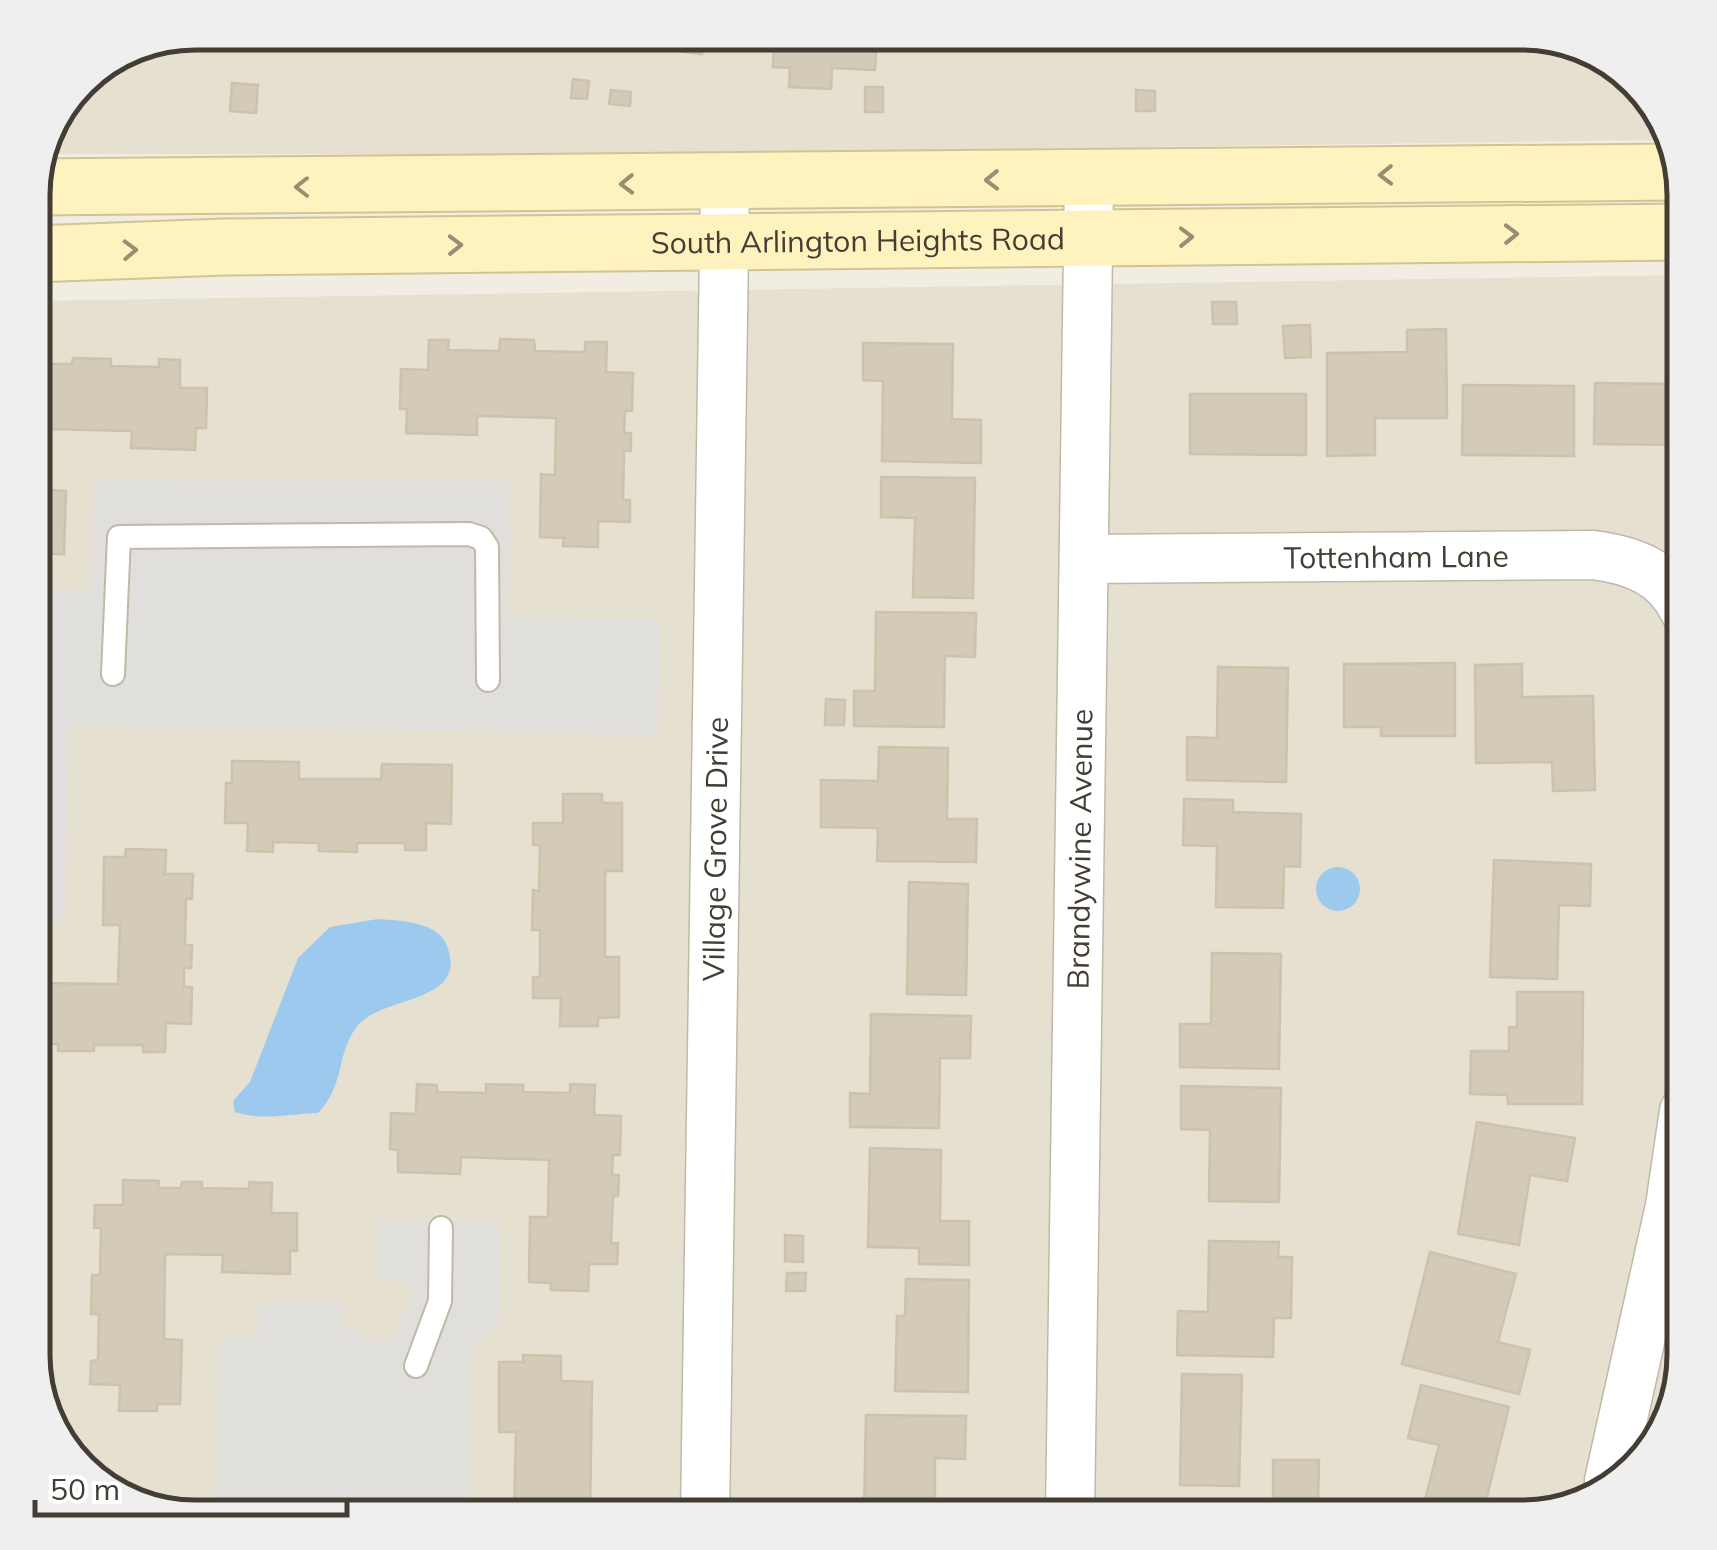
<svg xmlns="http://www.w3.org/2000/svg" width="1717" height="1550" viewBox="0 0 1717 1550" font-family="Mulish,sans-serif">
<rect width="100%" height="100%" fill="#f1ede2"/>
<g fill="#e5e0d0">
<polygon points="195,33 1532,33 1636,80 1662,140 631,154 48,154 87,73"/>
<polygon points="1684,275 1684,1365 1637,1469 1522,1517 185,1517 81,1470 33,1365 33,301"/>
</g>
<g fill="#e1dfdb">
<polygon points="93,480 510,481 508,618 660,620 658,735 69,726 65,924 33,924 33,588 92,590"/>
<polygon points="378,1221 500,1222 499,1323 471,1344 470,1517 216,1517 219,1337 257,1338 258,1303 341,1304 341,1330 359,1330 367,1342 394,1338 414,1288 407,1281 378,1280"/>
</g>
<g fill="#9dc9ef">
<circle cx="1338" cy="889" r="22"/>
<path d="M378,919c22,2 60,2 69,27 23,60 -69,48 -92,83 -19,28 -10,55 -37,84 -30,1 -56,8 -83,-1l-2,-11 17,-19 48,-124 32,-31z"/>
</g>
<g fill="#d3cab8" stroke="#cdc2ab" stroke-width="2.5">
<polygon points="670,33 705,33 702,54 668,50"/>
<polygon points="757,33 877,33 875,70 832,68 831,89 789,87 790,68 773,67 774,44 756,42"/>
<polygon points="1303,33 1420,33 1420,49 1303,51"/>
<polygon points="573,79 589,81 587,99 571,98"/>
<polygon points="232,83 258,85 256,113 230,111"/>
<rect x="865" y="87" width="18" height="25"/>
<polygon points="611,90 631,92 630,106 609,104"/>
<polygon points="1136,90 1155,91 1155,111 1136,111"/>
<polygon points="1212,302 1236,302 1237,324 1213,324"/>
<polygon points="1310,325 1311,357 1285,358 1283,326"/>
<polygon points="1446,329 1447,418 1375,418 1375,455 1327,456 1327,353 1407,352 1407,330"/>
<polygon points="500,339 534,340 535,351 585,352 585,342 607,342 606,372 633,373 632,411 625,411 624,433 631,433 631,451 624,451 623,500 630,500 630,522 598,521 598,547 563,546 564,538 540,537 541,474 555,475 556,418 477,416 477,435 406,433 407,409 400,409 401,369 428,370 429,340 449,340 448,350 499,351"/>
<polygon points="863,343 953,344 952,419 981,420 981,463 882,461 883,381 863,380"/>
<polygon points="73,358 111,359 111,366 159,367 159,359 180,360 180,388 207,388 206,428 196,428 195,450 131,448 132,431 49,429 48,490 66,491 64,554 40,554 40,561 33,561 33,364 72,364"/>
<polygon points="1595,383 1684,384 1684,445 1594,444"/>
<polygon points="1463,385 1574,386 1574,456 1462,455"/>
<polygon points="1190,394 1306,394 1306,455 1190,454"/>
<polygon points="881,477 975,478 973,598 913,597 915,518 881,517"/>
<polygon points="876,612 976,613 975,657 945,656 944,727 854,726 854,691 875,691"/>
<polygon points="1455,663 1455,736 1381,736 1381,727 1344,727 1344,664"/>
<polygon points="1522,664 1522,697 1593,696 1595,790 1553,791 1552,762 1476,763 1475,665"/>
<polygon points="1218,667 1288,668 1286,782 1187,780 1187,737 1217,738"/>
<polygon points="826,699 845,700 844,725 825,725"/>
<polygon points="879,747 948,748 947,819 977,819 976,862 877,861 878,828 821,827 821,780 878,781"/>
<polygon points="232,761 299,762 299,779 381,779 382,764 452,765 451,824 426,823 426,850 405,850 405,843 357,843 357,852 319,851 319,843 273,842 273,852 247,851 248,823 225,823 226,783 232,783"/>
<polygon points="563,794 602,794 602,803 622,803 622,871 606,871 605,876 605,957 619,957 619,1017 598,1018 598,1026 560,1026 561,998 533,998 533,977 540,977 540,930 532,930 533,890 539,891 540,845 533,845 533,823 563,823"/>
<polygon points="1184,799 1233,800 1233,812 1301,814 1300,867 1284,866 1283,908 1216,907 1217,846 1183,845"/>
<polygon points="126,849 166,850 165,874 193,874 192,899 186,899 185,945 192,945 191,968 184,968 184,987 192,987 191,1024 166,1023 165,1052 143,1052 143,1045 94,1045 94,1051 58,1051 58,1044 33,1043 33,961 35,983 118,984 120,925 103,925 104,857 125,857"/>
<polygon points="1494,860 1591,864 1590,906 1559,905 1557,979 1490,977"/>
<polygon points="909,882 968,884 966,995 907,994"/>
<polygon points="1212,953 1281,954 1279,1069 1180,1067 1180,1024 1211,1024"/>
<polygon points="1517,992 1583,992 1582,1104 1508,1104 1507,1095 1470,1094 1471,1051 1509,1051 1509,1027 1517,1027"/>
<polygon points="871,1014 971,1016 970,1058 940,1058 939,1128 850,1127 850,1093 870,1094"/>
<polygon points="417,1084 437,1085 437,1092 486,1093 486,1084 523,1085 523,1092 570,1093 570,1084 595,1085 594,1115 621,1116 620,1155 613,1155 612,1175 619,1175 618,1196 613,1196 611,1243 618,1243 617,1264 589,1264 588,1291 551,1290 551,1283 529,1282 530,1217 548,1217 549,1160 461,1157 460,1174 398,1172 398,1150 390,1149 391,1113 416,1114"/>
<polygon points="1181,1086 1281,1088 1279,1202 1209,1201 1210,1130 1181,1129"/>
<polygon points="1477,1122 1575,1138 1567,1181 1530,1175 1519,1245 1458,1234"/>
<polygon points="870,1148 941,1150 940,1221 969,1221 969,1265 919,1264 919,1248 868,1247"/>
<polygon points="123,1180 159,1181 158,1188 181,1188 182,1182 202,1182 202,1188 249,1189 249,1182 272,1183 271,1213 297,1213 297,1251 290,1251 290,1274 222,1272 223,1255 165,1254 164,1339 182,1340 180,1404 157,1404 157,1411 119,1411 120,1385 90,1384 91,1361 98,1360 99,1314 91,1314 92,1275 100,1275 101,1228 94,1228 95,1205 123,1205"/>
<polygon points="785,1235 803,1236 803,1262 785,1261"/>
<polygon points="1209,1241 1279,1242 1278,1257 1292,1257 1291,1318 1274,1318 1273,1357 1177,1355 1178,1311 1208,1312"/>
<polygon points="1430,1252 1516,1274 1498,1342 1530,1350 1519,1394 1402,1364"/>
<polygon points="787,1273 806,1273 805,1291 786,1291"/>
<polygon points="906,1279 969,1280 968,1392 895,1391 897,1316 905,1316"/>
<polygon points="523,1355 561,1356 561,1381 592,1382 590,1517 498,1517 514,1515 516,1432 499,1432 499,1362 523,1362"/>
<polygon points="1182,1374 1242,1375 1239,1486 1180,1485"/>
<polygon points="1421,1385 1509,1407 1482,1517 1424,1504 1439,1445 1408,1438"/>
<polygon points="866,1415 966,1416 965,1459 935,1458 935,1517 864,1517"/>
<polygon points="1273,1460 1319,1460 1318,1502 1273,1501"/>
</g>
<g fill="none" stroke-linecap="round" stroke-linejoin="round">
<defs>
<g id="lane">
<polyline points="113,674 119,537 469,534 481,538 487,547 488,680"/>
<polyline points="416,1366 440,1301 441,1228"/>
</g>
<g id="street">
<path id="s1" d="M1086,559l507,-4c39,5 73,17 91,55"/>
<polyline points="1609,1481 1670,1206 1684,1111"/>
<path id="s2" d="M705,1517l20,-1334"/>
<path id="s3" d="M1070,1517l19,-1337"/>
</g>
<g id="secondary">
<polyline points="33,187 1675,172"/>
<path id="s4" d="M33,254l191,-7 1460,-15"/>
</g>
</defs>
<use href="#lane" stroke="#bfb9a8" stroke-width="26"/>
<use href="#street" stroke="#bfb9a8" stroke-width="51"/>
<use href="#secondary" stroke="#d2c491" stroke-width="59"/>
<use href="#lane" stroke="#fff" stroke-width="22"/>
<use href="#street" stroke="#fff" stroke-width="48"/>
<use href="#secondary" stroke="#fef3bf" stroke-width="55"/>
</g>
<defs><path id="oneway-chevron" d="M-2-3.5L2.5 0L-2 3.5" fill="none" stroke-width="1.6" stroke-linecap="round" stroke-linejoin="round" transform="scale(2.5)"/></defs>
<g stroke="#978f72">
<use href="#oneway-chevron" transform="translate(1386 175) rotate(179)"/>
<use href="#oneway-chevron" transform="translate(992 180) rotate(179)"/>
<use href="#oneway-chevron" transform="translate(627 184) rotate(179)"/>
<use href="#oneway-chevron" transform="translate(302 187) rotate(-180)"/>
<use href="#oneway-chevron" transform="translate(1511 234) rotate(-1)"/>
<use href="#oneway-chevron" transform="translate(1186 237) rotate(-1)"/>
<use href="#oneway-chevron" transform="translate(455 245) rotate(-1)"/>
<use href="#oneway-chevron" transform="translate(130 250) rotate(-2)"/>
</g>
<g text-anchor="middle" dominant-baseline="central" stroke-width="8" stroke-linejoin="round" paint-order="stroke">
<g font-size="30" fill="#433d33" stroke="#fff">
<text stroke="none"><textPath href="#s4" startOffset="825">South Arlington Heights Road</textPath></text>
<text stroke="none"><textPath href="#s1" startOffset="310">Tottenham Lane</textPath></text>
<text stroke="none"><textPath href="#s3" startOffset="668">Brandywine Avenue</textPath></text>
<text stroke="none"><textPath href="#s2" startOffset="668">Village Grove Drive</textPath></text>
</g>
</g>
<path d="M0 0H1717V1550H0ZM195 50H1522A145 145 0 0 1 1667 195V1355A145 145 0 0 1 1522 1500H195A145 145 0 0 1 50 1355V195A145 145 0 0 1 195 50Z" fill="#f0efef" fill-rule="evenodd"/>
<path fill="none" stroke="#433d33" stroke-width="5" d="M195 50H1522A145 145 0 0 1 1667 195V1355A145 145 0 0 1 1522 1500H195A145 145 0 0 1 50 1355V195A145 145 0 0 1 195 50Z"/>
<path d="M35 1500v15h312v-15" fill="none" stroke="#433d33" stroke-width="5"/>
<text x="50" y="1500" font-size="30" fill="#433d33" stroke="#ffffff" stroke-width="8" paint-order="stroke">50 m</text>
</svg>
